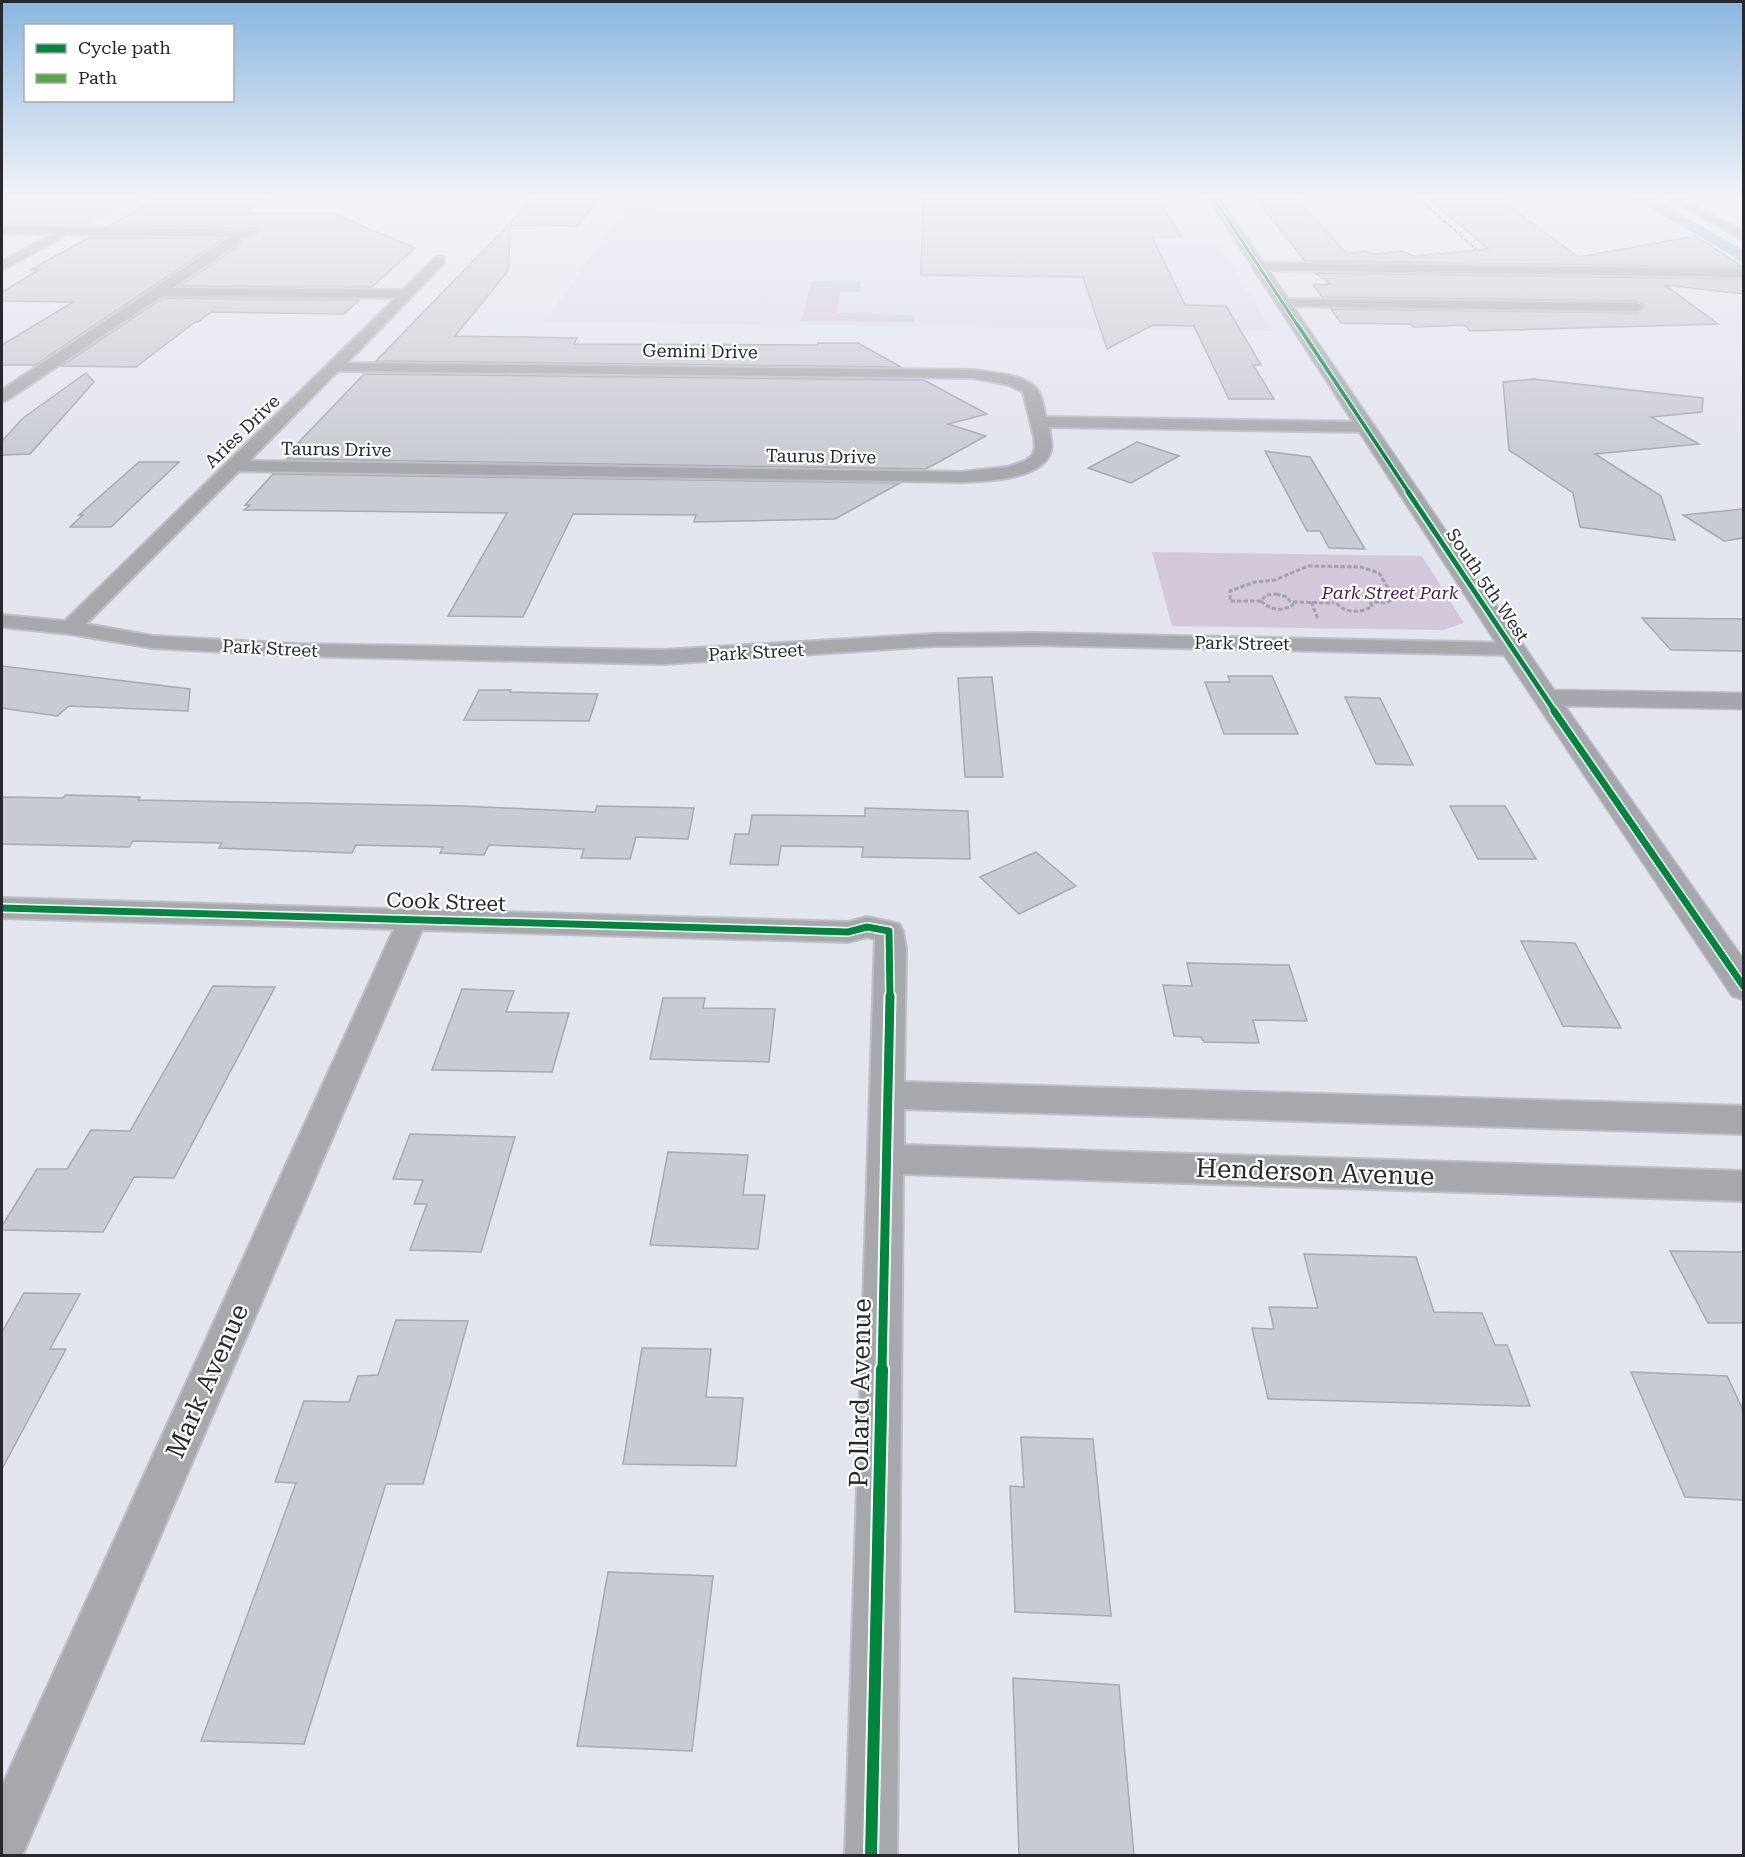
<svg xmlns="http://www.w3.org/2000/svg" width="1745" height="1857" viewBox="0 0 1745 1857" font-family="'Roboto Serif',serif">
<rect width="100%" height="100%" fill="#e2e4ee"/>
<polygon fill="#d9dbed" points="626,208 1098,213 1109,241 1217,242 1272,331 544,322"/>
<g fill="#d3c7dc">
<polygon points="2,197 141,197 84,227 2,226"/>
<polygon points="812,281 861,282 860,292 840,292 837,313 914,315 914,322 801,321"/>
<polygon points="1152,552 1422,556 1464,623 1443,630 1172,626"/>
</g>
<polygon fill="#9ab8d3" points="1631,197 1651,197 1743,250 1743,262"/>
<g fill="#c9cbd3" stroke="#a6a9b0" stroke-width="1.5">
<polygon points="160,197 269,197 244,213 332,213 415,248 372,287 180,286 237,247 242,240 257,235 257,230 255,228 237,230 213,227 109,226"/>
<polygon points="535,197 601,197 577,226 511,225 508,271 455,336 577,338 574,344 818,345 818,343 858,343 901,367 376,361"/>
<polygon points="923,197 1157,198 1182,237 1152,237 1185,305 1226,306 1261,365 1253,365 1274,399 1229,399 1194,326 1153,325 1107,349 1083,277 921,275"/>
<polygon points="1255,197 1295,197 1346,253 1365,251 1372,254 1402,251 1414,256 1488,249 1428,198 1499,199 1578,257 1695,236 1743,267 1305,261"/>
<polygon points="90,237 223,239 35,365 2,365 2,345 73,302 2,301 2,292 39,270 30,270"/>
<polygon points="1315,273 1743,279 1743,294 1665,285 1718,324 1470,331 1465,325 1414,327 1410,324 1341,323 1331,309 1637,313 1646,306 1637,301 1322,297 1313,285 1331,284"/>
<polygon points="163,298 359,300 344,314 211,312 198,322 195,322 136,367 62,366"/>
<polygon points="86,373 94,382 30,454 2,455 2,441 23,418"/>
<polygon points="364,374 924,380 987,414 948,424 986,436 926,469 287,459 302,443 298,443"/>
<polygon points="1533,379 1703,398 1702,412 1651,417 1699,444 1595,454 1661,496 1675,540 1580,527 1573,493 1509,450 1503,382"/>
<polygon points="1137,442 1179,456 1131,483 1088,468"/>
<polygon points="1265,451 1310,457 1365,549 1329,548 1320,531 1307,531"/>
<polygon points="139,462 179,462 111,527 70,527 83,515 79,515"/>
<polygon points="273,474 900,483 835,519 694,522 696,515 573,514 523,617 448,616 507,513 244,510 250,505 245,505"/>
<polygon points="1743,509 1743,538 1724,541 1683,515"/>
<polygon points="1642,618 1743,619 1743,651 1671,650"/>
<polygon points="2,666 190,689 188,711 69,706 57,716 2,708"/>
<polygon points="1228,676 1272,676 1298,734 1224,734 1205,682 1230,682"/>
<polygon points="992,677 1003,777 965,777 958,678"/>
<polygon points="479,690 511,690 510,692 598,694 589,721 464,720"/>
<polygon points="1345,697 1380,698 1413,765 1376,764"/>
<polygon points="65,795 140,797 138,800 463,806 595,812 597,806 694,808 688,839 636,837 630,859 581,858 584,849 489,845 484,855 440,853 443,847 356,845 352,853 219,848 222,843 133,841 129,847 2,844 2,797 63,798"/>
<polygon points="1450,806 1505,806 1536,859 1478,859"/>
<polygon points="865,808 968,811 970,859 862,857 863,847 781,846 778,865 730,864 735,834 749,834 752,815 865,816"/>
<polygon points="1036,852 1076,886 1019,914 980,877"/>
<polygon points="1521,941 1575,943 1621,1028 1563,1026"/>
<polygon points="1187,963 1289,965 1307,1021 1253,1020 1259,1043 1204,1042 1201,1037 1174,1036 1163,985 1192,986"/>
<polygon points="213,986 275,987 174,1178 134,1177 103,1232 2,1230 2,1226 37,1169 67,1169 91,1130 130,1131"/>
<polygon points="462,989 514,991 506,1012 569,1013 552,1072 432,1070"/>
<polygon points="663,998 705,998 703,1008 775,1009 769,1062 650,1059"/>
<polygon points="410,1134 515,1137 481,1252 410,1250 427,1204 414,1204 423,1180 393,1179"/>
<polygon points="668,1152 748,1155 743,1195 765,1195 758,1249 650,1245"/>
<polygon points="1670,1251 1743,1252 1743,1323 1708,1323"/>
<polygon points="1304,1254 1416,1257 1434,1312 1482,1313 1495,1345 1507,1345 1530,1406 1268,1399 1252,1328 1274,1329 1269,1307 1318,1308"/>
<polygon points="24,1293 80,1294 50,1349 66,1349 2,1469 2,1332"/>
<polygon points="396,1320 468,1321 423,1484 386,1484 304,1744 201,1741 296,1483 275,1482 304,1401 349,1402 358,1376 378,1375"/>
<polygon points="642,1348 711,1349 706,1397 743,1398 736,1466 623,1464"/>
<polygon points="1631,1372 1727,1376 1743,1410 1743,1500 1685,1497"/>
<polygon points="1021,1437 1093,1439 1111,1616 1015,1612 1010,1486 1024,1487"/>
<polygon points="608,1572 713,1576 692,1751 577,1746"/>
<polygon points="1013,1678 1119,1685 1134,1856 1019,1856"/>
</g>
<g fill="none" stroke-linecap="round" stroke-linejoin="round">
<defs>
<g id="street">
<polygon points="1667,197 1679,197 1744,232 1744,240"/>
<path d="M2,227l211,2 24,3 18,-2v4l-14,4 -5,7 -63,43 230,2 33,-33h8v6l-97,100 627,7c19,3 56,4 66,24 3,7 4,16 6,23l320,5 8,5 -8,5 -317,-5c1,7 4,16 2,24 -8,29 -65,30 -90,31l-722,-11 -153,153 67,12 144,8 366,6 271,-16 98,-1 480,10 8,1 3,5 -3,5 -8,1 -480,-10 -98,1 -271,18 -366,-8 -144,-8 -83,-14 -68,-7v-12l63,6 331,-323 -234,-2 -155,104 -5,2v-12l228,-153 -162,-3 -66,36v-9l51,-27 -51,-1zM338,371l636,7 35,7 14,7 11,45 1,11 -3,8 -7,5 -17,6 -47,5 -712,-11z"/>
<polygon points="1260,263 1744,269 1744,277 1256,270 1254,267"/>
<polygon points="1284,299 1637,303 1644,307 1637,311 1279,306 1277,303 1279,300"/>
<polygon points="2,898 848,922 867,917 899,924 903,931 906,949 904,1082 1744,1106 1744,1134 904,1109 904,1145 1744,1171 1744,1201 903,1174 897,1856 845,1856 875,939 867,937 848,942 422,930 22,1856 2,1856 2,1786 394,929 2,918"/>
</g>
<polygon id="secondary" points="1207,197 1219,197 1554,690 1744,693 1744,709 1565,706 1744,960 1744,1000 1732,996 1500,649"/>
</defs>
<use href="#street" stroke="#bdbfc7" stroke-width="4"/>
<use href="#secondary" stroke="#bdbfc7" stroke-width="3"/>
<g stroke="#a1a3a7" stroke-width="3" stroke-dasharray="4.5 2" stroke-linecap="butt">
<path d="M1347,593l22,6 3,7c-12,9 -34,7 -38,-9z"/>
<path d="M1276,594l11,3 6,8c-11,7 -23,5 -32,-4l5,-6z"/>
<polyline points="1261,601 1230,601 1230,591 1255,582 1275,580 1308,566 1361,567 1379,573 1393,596 1392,600 1386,603 1371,602"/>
<polyline points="1293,602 1334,603"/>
<polyline points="1311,602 1318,619"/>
</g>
<use href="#street" fill="#a7a8ac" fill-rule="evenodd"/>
<use href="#secondary" fill="#a6a7ad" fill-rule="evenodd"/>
<polyline stroke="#53aa44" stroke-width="2" stroke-dasharray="5 2" stroke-linecap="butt" points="1417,197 1476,249"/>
<defs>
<polyline id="cycleway-far5" points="1213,197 1298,326"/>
<polyline id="cycleway-far4" points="1297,324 1409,493"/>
<polyline id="cycleway-far3" points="1408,492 1555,712"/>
<g id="cycleway-far2">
<polyline points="1554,711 1744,987"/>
<polyline points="2,908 848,932 867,927 889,931 890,998"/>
</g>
<polyline id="cycleway-far1" points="882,1371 890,996"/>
<polyline id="cycleway" points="871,1856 882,1369"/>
</defs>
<use href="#cycleway-far5" stroke="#fff" stroke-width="4.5"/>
<use href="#cycleway-far4" stroke="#fff" stroke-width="6"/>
<use href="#cycleway-far3" stroke="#fff" stroke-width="8"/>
<use href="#cycleway-far2" stroke="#fff" stroke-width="10"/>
<use href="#cycleway-far1" stroke="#fff" stroke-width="13"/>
<use href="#cycleway" stroke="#fff" stroke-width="16"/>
<use href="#cycleway-far5" stroke="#00873e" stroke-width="3"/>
<use href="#cycleway-far4" stroke="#00873e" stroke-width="4"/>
<use href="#cycleway-far3" stroke="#00873e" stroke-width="5"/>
<use href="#cycleway-far2" stroke="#00873e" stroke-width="7"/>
<use href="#cycleway-far1" stroke="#00873e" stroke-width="9"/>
<use href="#cycleway" stroke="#00873e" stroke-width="12"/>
</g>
<linearGradient id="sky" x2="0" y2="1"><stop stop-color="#89b6e0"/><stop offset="0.43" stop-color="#f2f3f7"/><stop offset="1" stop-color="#f2f3f7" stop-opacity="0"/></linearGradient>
<rect width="1745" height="457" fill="url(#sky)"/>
<g text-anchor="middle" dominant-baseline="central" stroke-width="4.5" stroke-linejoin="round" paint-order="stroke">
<g font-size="18" fill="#27282e" stroke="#fff">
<text transform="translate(700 351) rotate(1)">Gemini Drive</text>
<text transform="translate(242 431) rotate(-44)">Aries Drive</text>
<text transform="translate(336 449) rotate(1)">Taurus Drive</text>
<text transform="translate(821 456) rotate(1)">Taurus Drive</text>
<text transform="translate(1488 585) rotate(56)">South 5th West</text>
<text transform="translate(1242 643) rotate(1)">Park Street</text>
<text transform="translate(270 648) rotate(3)">Park Street</text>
<text transform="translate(756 652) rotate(-3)">Park Street</text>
</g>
<g font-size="18" font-style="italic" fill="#451d50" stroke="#fff">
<text x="1390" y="592">Park Street Park</text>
</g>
<g font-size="21" fill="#27282e" stroke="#fff">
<text transform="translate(446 902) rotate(2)">Cook Street</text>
</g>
<g font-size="26" fill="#27282e" stroke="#fff">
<text transform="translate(1315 1172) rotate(2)">Henderson Avenue</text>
<text transform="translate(207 1381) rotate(-66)">Mark Avenue</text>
<text transform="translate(860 1393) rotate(-89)">Pollard Avenue</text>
</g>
</g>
<rect width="1745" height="1857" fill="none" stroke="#27282e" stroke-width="6"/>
<rect x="24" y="24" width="210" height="78" fill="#ffffff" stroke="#a9a9ab" stroke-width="1.5"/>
<rect x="36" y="44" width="30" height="9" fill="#00873e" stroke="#a9a9ab" stroke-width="1.5"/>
<text x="78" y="54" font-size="18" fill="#27282e">Cycle path</text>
<rect x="36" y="74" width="30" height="9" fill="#53aa44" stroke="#a9a9ab" stroke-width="1.5"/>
<text x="78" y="84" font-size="18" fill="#27282e">Path</text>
</svg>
